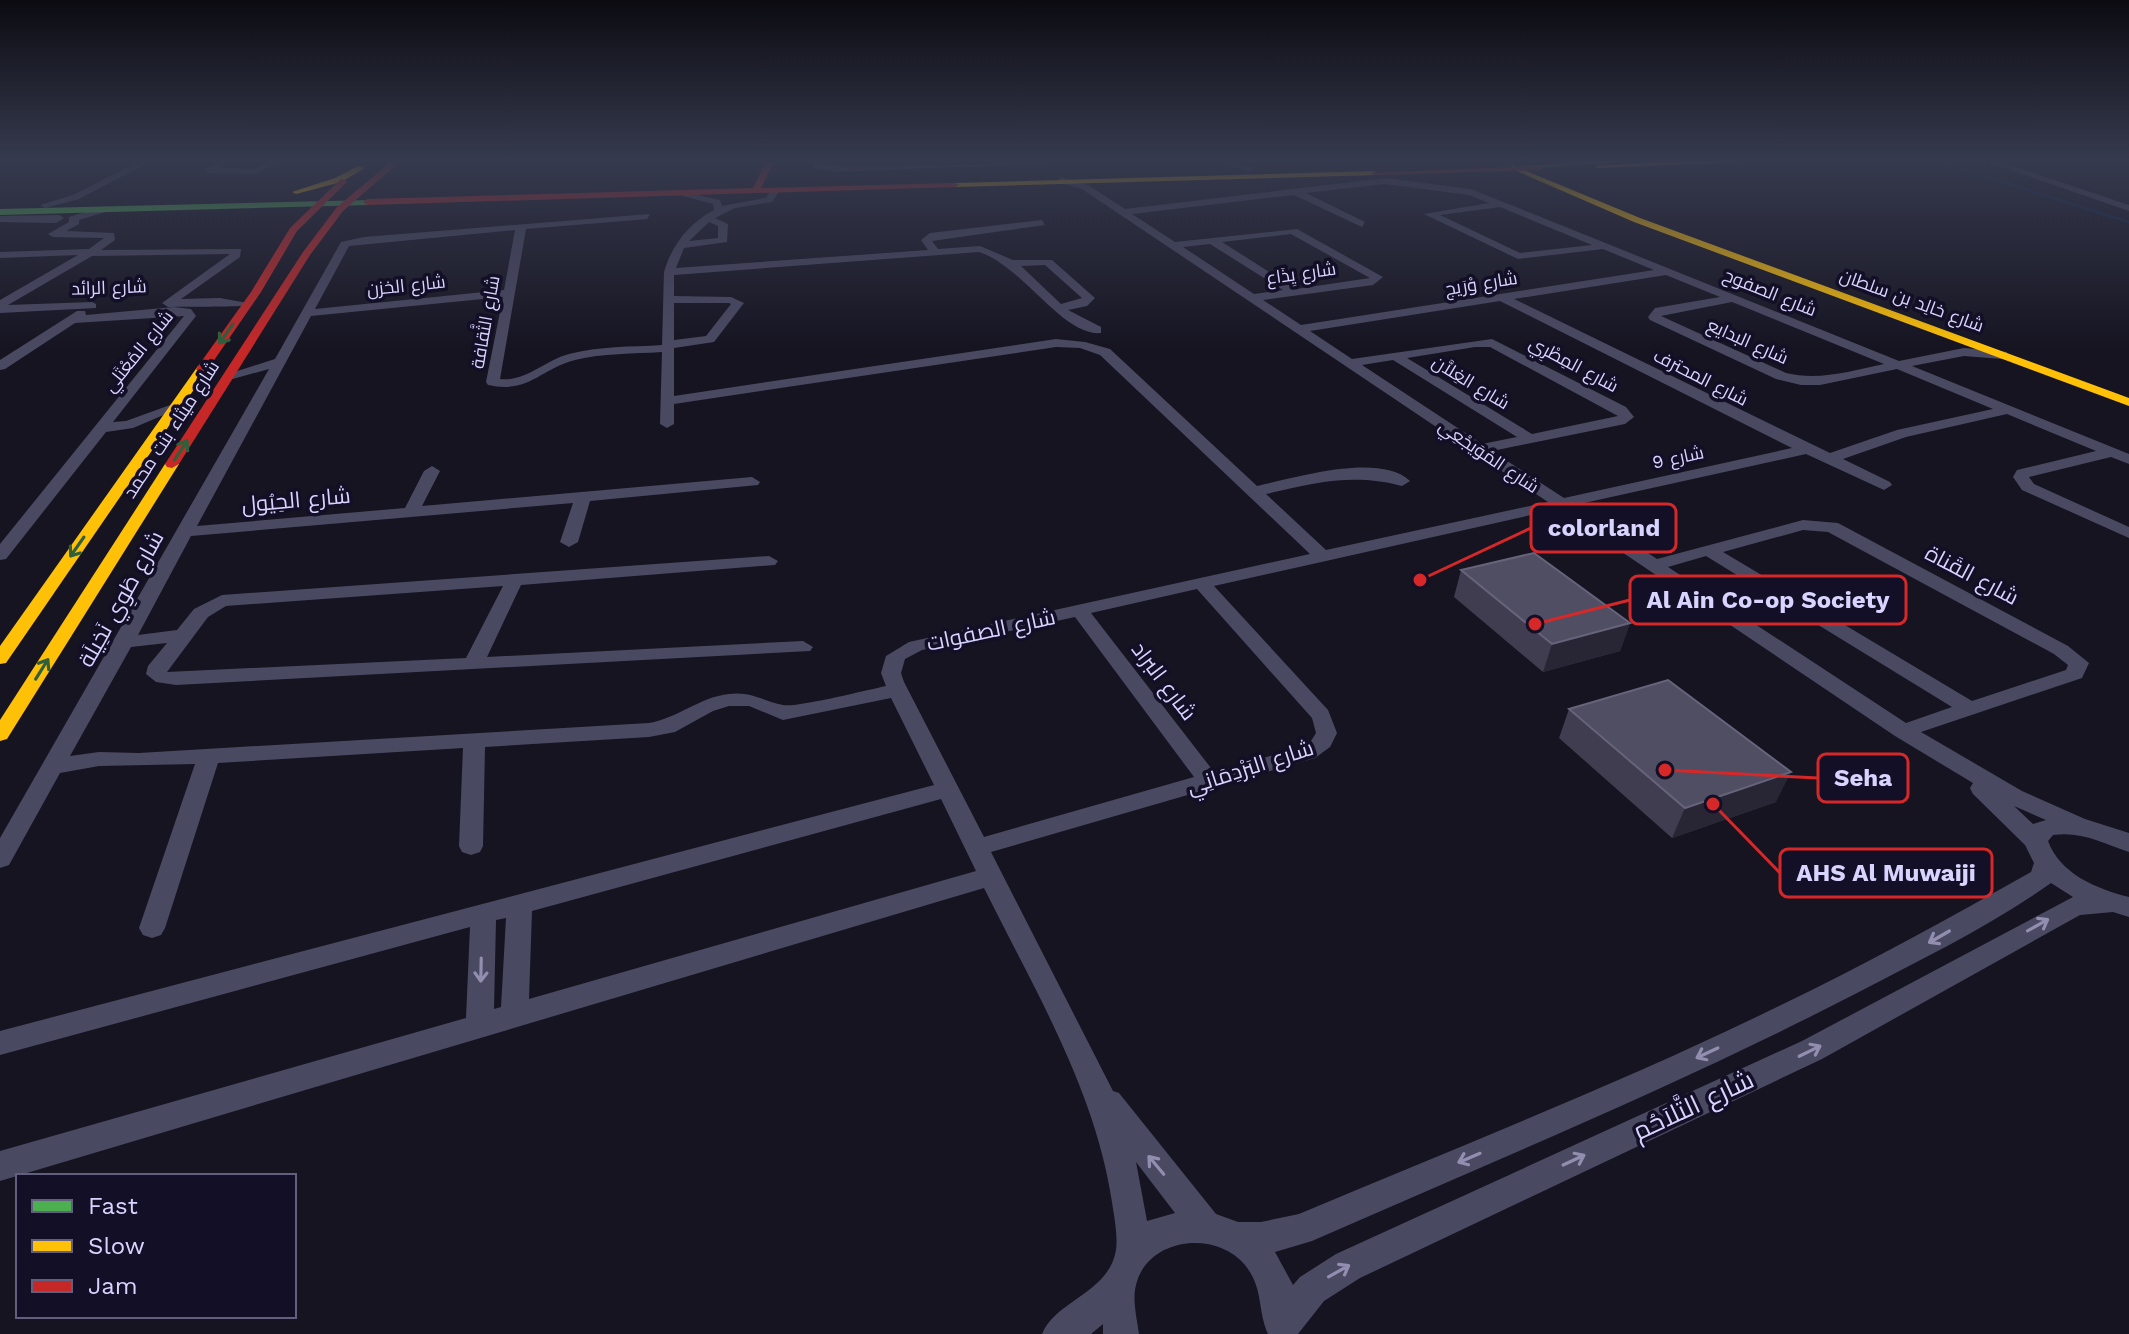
<svg xmlns="http://www.w3.org/2000/svg" width="2129" height="1334" viewBox="0 0 2129 1334" font-family="'Work Sans',Cairo,sans-serif">
<rect width="100%" height="100%" fill="#161421"/>
<g fill="none" stroke-linecap="round" stroke-linejoin="round">
<polyline stroke="#0d2144" stroke-width="3" points="1936,161 2129,222"/>
<g fill="#4a4962" fill-rule="evenodd">
<polygon points="140,161 151,161 79,199 45,208 40,205 73,195"/>
<polygon points="219,161 230,161 220,168 255,168 270,161 282,161 256,174 206,173 206,169"/>
<polygon points="810,161 835,166 1056,163 835,172 814,168"/>
<polygon points="1228,161 1254,168 1250,171 1228,165"/>
<polygon points="1984,161 1998,161 2129,205 2129,211"/>
<path d="M1060,177l28,8 37,24 260,-31 86,11 428,172 65,-13 43,4v6l-5,1 -38,-3 -52,10 217,88v10l-18,-7 -82,20 5,7 95,43v11l-107,-48 -9,-13 4,-7 79,-19 -89,-37 -101,23 -63,22 47,23 2,3 -8,5 -78,-36 -231,51 82,54 146,-39 35,3 230,123 21,17 -7,15 -161,54 101,59 63,28 44,14v19c-27,-9 -47,-21 -76,-17l-5,6c12,33 49,48 81,56v20l-16,-5 -33,3 -258,144 -462,219 -36,23 -26,33h-30c-11,-25 -4,-45 -23,-69 -30,-36 -98,-27 -109,20 -4,14 1,34 3,49h-36v-10l-12,10h-49c14,-34 67,-41 74,-84 2,-15 -2,-34 -4,-48 -17,-113 -78,-213 -128,-314l-984,293v-30l466,-133 4,-91 -470,128v-24l934,-246 -43,-87 -108,22 -34,-14h-20l-16,5 -38,21 -26,5 -164,10 -2,99 -3,6 -9,3 -9,-3 -3,-6 4,-98 -245,15 -53,165 -4,7 -9,3 -9,-3 -4,-7 56,-164 -96,2 -39,7 -51,92 -9,3v-30l269,-469 -40,11 -7,-4 53,-17 66,-117 23,-5 286,-23 -3,5 -121,10 -26,150c26,3 45,-19 69,-25 30,-8 62,-7 93,-9l2,-73c8,-27 24,-48 50,-62l-1,-6 -34,-9v-4l41,9 2,6 44,-8 6,-10 8,2 -8,12 -37,6 -20,10 13,6 -1,18 -43,6 -8,20 252,-18 -7,-10 9,-7 112,-13 3,5 -113,16 6,8 42,-3 33,14h39l43,38 -8,8 -19,4 33,17v6c-38,4 -78,-67 -122,-81l-305,23v21l57,1 13,6 -30,39 -40,6v48l382,-57 29,3 25,7 147,137c38,-8 122,-34 153,-5l-8,5c-50,-13 -87,-3 -136,8l60,56 222,-48 -466,-313 -25,-7zM1385,184l84,11 20,8 -65,11 94,45 85,-10 51,21 -353,55 -38,-25 110,-15 10,-8 -86,-48 -122,13 -43,-28 162,-19 68,32 3,-5 -59,-29zM1500,207l92,38 -72,8 -80,-38zM709,222l9,4v12l-29,3zM515,230l-11,60 -189,19 34,-63zM1291,234l79,44 -74,11 -74,-47zM1210,244l73,46 -29,4 -71,-47zM1045,265l37,33 -21,6 -40,-38zM1666,275l54,22 -65,11 -7,9 2,3 126,59 25,6h19l77,-16 96,40 -96,21 -67,23 -316,-154zM503,297l-17,85 2,3c41,9 52,-16 87,-25 28,-7 58,-6 87,-8l-2,72 7,4 7,-4v-20l382,-57 24,1 20,7 210,199 -401,88 -23,14 -5,17 5,13c-19,4 -90,22 -103,19 -20,-4 -32,-14 -54,-11 -29,3 -51,24 -80,29l-510,30 -40,-1 -29,4 61,-109 36,-4 -19,23 -2,8 10,8 20,3 634,-34 3,-4 -10,-6 -316,16 34,-72 254,-20 3,-4 -9,-5 -547,39 -28,14 -17,21 -39,5 53,-99 382,-33 -13,39 9,5 9,-5 12,-41 168,-16 2,-3 -8,-5 -330,29 18,-35 -8,-5 -8,5 -19,37 -208,18 114,-210zM1500,301l292,147 -228,50 -72,-47 133,-27 9,-7 -8,-10 -134,-68 -140,20 -42,-28zM1732,302l152,62c-33,7 -65,17 -98,9l-125,-57zM674,303h55l2,1 -25,32 -32,4zM1475,347h15l128,69 -86,18 -125,-76zM1393,360l124,77 -35,7 -120,-79zM1558,509l337,227 78,47 -3,5 3,6 52,51 9,18 -3,9c-83,47 -167,93 -252,134 -157,77 -319,140 -480,208l-38,8h-23l-22,-8 -97,-121 -6,-2 -122,-239 324,-94 15,-11 7,-14 -9,-23 -114,-124zM1803,530l25,2 226,122 14,11 -2,5 -94,31 -249,-149zM1706,556l246,151 -46,16 -238,-156zM503,586l-37,72 -299,14 41,-55 18,-11zM1197,589l115,129 4,15 -5,8 -12,7 -85,24 -123,-159zM1075,617l119,160 -210,60 -80,-155 -3,-9 4,-14 17,-9zM941,799l35,72 -447,128 3,-88zM2014,806l32,14 -13,4zM2051,883l22,14 -271,144 -466,213 -36,23 -7,8 -18,-33 37,-11c182,-80 367,-156 545,-248 65,-34 135,-68 194,-110zM506,918l-5,89 -7,2 2,-89zM1136,1162l39,51 -28,8z"/>
<path d="M105,206l3,5 -29,9v4l-13,7 48,2 1,7 -14,10 140,-1 -1,8 -59,42 39,-1 33,6c-6,4 -72,2 -85,3l-6,-4 68,-49 -138,2 -84,49 84,-3 4,2v4l-96,5v-13l78,-45 -78,3v-6l89,-3 15,-11 -51,-1 -5,-3 21,-12v-5z"/>
<polygon points="0,216 59,215 64,218 56,223 0,222"/>
<polygon points="174,307 191,309 196,316 113,422 126,421 173,404 180,408 133,428 106,432 6,559 0,560 0,544 184,316 75,323 5,369 0,370 0,360 77,311 85,311 86,315"/>
</g>
<g fill="#4caf50" fill-rule="evenodd">
<polygon points="1585,161 1643,161 1520,169 1516,167"/>
<polygon points="370,200 367,205 0,215 0,209"/>
</g>
<g fill="#ffc107" fill-rule="evenodd">
<polygon points="1672,161 1764,161 1598,168 1594,166"/>
<polygon points="1512,165 1640,218 2129,398 2129,406 1634,222 1512,169"/>
<polygon points="358,166 365,168 341,182 296,194 292,192 335,178"/>
<polygon points="1374,171 1377,175 955,187 951,185 955,183"/>
<polygon points="198,366 208,369 6,663 0,664 0,646"/>
<polygon points="172,460 179,464 7,739 0,741 0,720 165,464"/>
</g>
<g fill="#c62828" fill-rule="evenodd">
<polygon points="392,161 401,161 343,211 310,255 179,464 172,468 167,467 165,464 303,252 337,207"/>
<polygon points="766,161 774,161 761,188 955,183 959,185 955,187 367,205 363,202 367,199 753,188"/>
<polygon points="1540,166 1543,170 1374,175 1370,173"/>
<polygon points="341,179 348,181 297,231 261,292 206,372 198,372 196,369 251,292 290,228"/>
</g>
</g>
<g fill="#403d50">
<polygon points="1461,570 1630,623 1620,651 1543,672 1454,597"/>
<polygon points="1569,709 1776,802 1672,838 1559,738"/>
</g>
<g fill="#282635">
<polygon points="1630,623 1620,651 1543,672 1552,644"/>
<polygon points="1791,772 1776,802 1672,838 1685,808"/>
</g>
<g fill="#504e63" stroke="#66637b" stroke-width="2">
<polygon points="1534,553 1630,623 1552,644 1461,570"/>
<polygon points="1668,680 1791,772 1685,808 1569,709"/>
</g>
<defs><path id="oneway-shaft" d="M-6 0H5M1.5-3L5.5 0L1.5 3" fill="none" stroke-width="1.6" stroke-linecap="round" stroke-linejoin="round" transform="scale(2)"/></defs>
<g stroke="#305f3b">
<use href="#oneway-shaft" transform="translate(226 334) rotate(125)"/>
<use href="#oneway-shaft" transform="translate(181 450) rotate(-57)"/>
<use href="#oneway-shaft" transform="translate(77 547) rotate(125)"/>
<use href="#oneway-shaft" transform="translate(42 669) rotate(-58)"/>
</g>
<g stroke="#928eb0">
<use href="#oneway-shaft" transform="translate(2038 925) rotate(-29)"/>
<use href="#oneway-shaft" transform="translate(1939 937) rotate(150)"/>
<use href="#oneway-shaft" transform="translate(481 970) rotate(91)"/>
<use href="#oneway-shaft" transform="translate(1810 1051) rotate(-26)"/>
<use href="#oneway-shaft" transform="translate(1707 1053) rotate(155)"/>
<use href="#oneway-shaft" transform="translate(1469 1158) rotate(157)"/>
<use href="#oneway-shaft" transform="translate(1574 1160) rotate(-25)"/>
<use href="#oneway-shaft" transform="translate(1156 1165) rotate(-130)"/>
<use href="#oneway-shaft" transform="translate(1339 1271) rotate(-29)"/>
</g>
<linearGradient id="sky" x2="0" y2="1"><stop stop-color="#0c0b12"/><stop offset="0.46" stop-color="#363a4e"/><stop offset="1" stop-color="#363a4e" stop-opacity="0"/></linearGradient>
<rect width="2129" height="348" fill="url(#sky)"/>
<g text-anchor="middle" dominant-baseline="central" stroke-width="7" stroke-linejoin="round" paint-order="stroke">
<g font-size="18" fill="#d9d4ff" stroke="#130f26">
<text transform="translate(1301 273) rotate(-8)">شارع يِذَاع</text>
<text transform="translate(1481 283) rotate(-9)">شارع وْرَيج</text>
<text transform="translate(406 285) rotate(-6)">شارع الخزن</text>
<text transform="translate(109 287) rotate(-2)">شارع الرائد</text>
<text transform="translate(1770 292) rotate(22)">شارع الصفوح</text>
<text transform="translate(1912 300) rotate(20)">شارع خالِد بن سلطان</text>
<text transform="translate(485 322) rotate(-80)">شارع الثَّقافة</text>
<text transform="translate(1748 341) rotate(24)">شارع البدايع</text>
<text transform="translate(138 351) rotate(-51)">شارع المُعْتَلي</text>
<text transform="translate(1574 364) rotate(28)">شارع المِطْرِي</text>
<text transform="translate(1701 377) rotate(27)">شارع المحترف</text>
<text transform="translate(1471 382) rotate(31)">شارع الغِلاَّن</text>
<text transform="translate(171 429) rotate(-57)">شارع ميثاء بنت محمد</text>
<text transform="translate(1489 456) rotate(34)">شارع المُوَيجْعِي</text>
<text transform="translate(1678 457) rotate(-12)">شارع 9</text>
</g>
<g font-size="22" fill="#d9d4ff" stroke="#130f26">
<text transform="translate(296 500) rotate(-5)">شارع الحِيُول</text>
<text transform="translate(1972 575) rotate(28)">شارع القَناة</text>
<text transform="translate(121 599) rotate(-61)">شارع طَوِي نَخِيلَة</text>
<text transform="translate(991 630) rotate(-12)">شارع الصفوات</text>
<text transform="translate(1164 681) rotate(53)">شارع البراد</text>
<text transform="translate(1250 767) rotate(-18)">شارع البَرْدِمَانِي</text>
</g>
<g font-size="26" fill="#d9d4ff" stroke="#130f26">
<text transform="translate(1693 1105) rotate(-25)">شارع التَّلاَحُم</text>
</g>
</g>
<path fill="none" stroke="#d62828" stroke-width="3" d="M1420 580L1531 528M1535 624L1630 600M1665 770L1818 778M1713 804L1780 873"/>
<g fill="#d62828" stroke="#130f26" stroke-width="3">
<circle cx="1420" cy="580" r="8"/>
<circle cx="1535" cy="624" r="8"/>
<circle cx="1665" cy="770" r="8"/>
<circle cx="1713" cy="804" r="8"/>
</g>
<g fill="#130f26" stroke="#d62828" stroke-width="3">
<rect x="1531" y="504" width="145" height="48" rx="8"/>
<rect x="1630" y="576" width="276" height="48" rx="8"/>
<rect x="1818" y="754" width="90" height="48" rx="8"/>
<rect x="1780" y="849" width="212" height="48" rx="8"/>
</g>
<g font-size="24" text-anchor="middle" font-weight="bold" fill="#d9d4ff">
<text x="1604" y="536">colorland</text>
<text x="1768" y="608">Al Ain Co-op Society</text>
<text x="1863" y="786">Seha</text>
<text x="1886" y="881">AHS Al Muwaiji</text>
</g>
<rect x="16" y="1174" width="280" height="144" fill="#130f26" stroke="#625e7d" stroke-width="2"/>
<rect x="32" y="1200" width="40" height="12" fill="#4caf50" stroke="#625e7d" stroke-width="2"/>
<text x="88" y="1214" font-size="24" fill="#d9d4ff">Fast</text>
<rect x="32" y="1240" width="40" height="12" fill="#ffc107" stroke="#625e7d" stroke-width="2"/>
<text x="88" y="1254" font-size="24" fill="#d9d4ff">Slow</text>
<rect x="32" y="1280" width="40" height="12" fill="#c62828" stroke="#625e7d" stroke-width="2"/>
<text x="88" y="1294" font-size="24" fill="#d9d4ff">Jam</text>
</svg>
